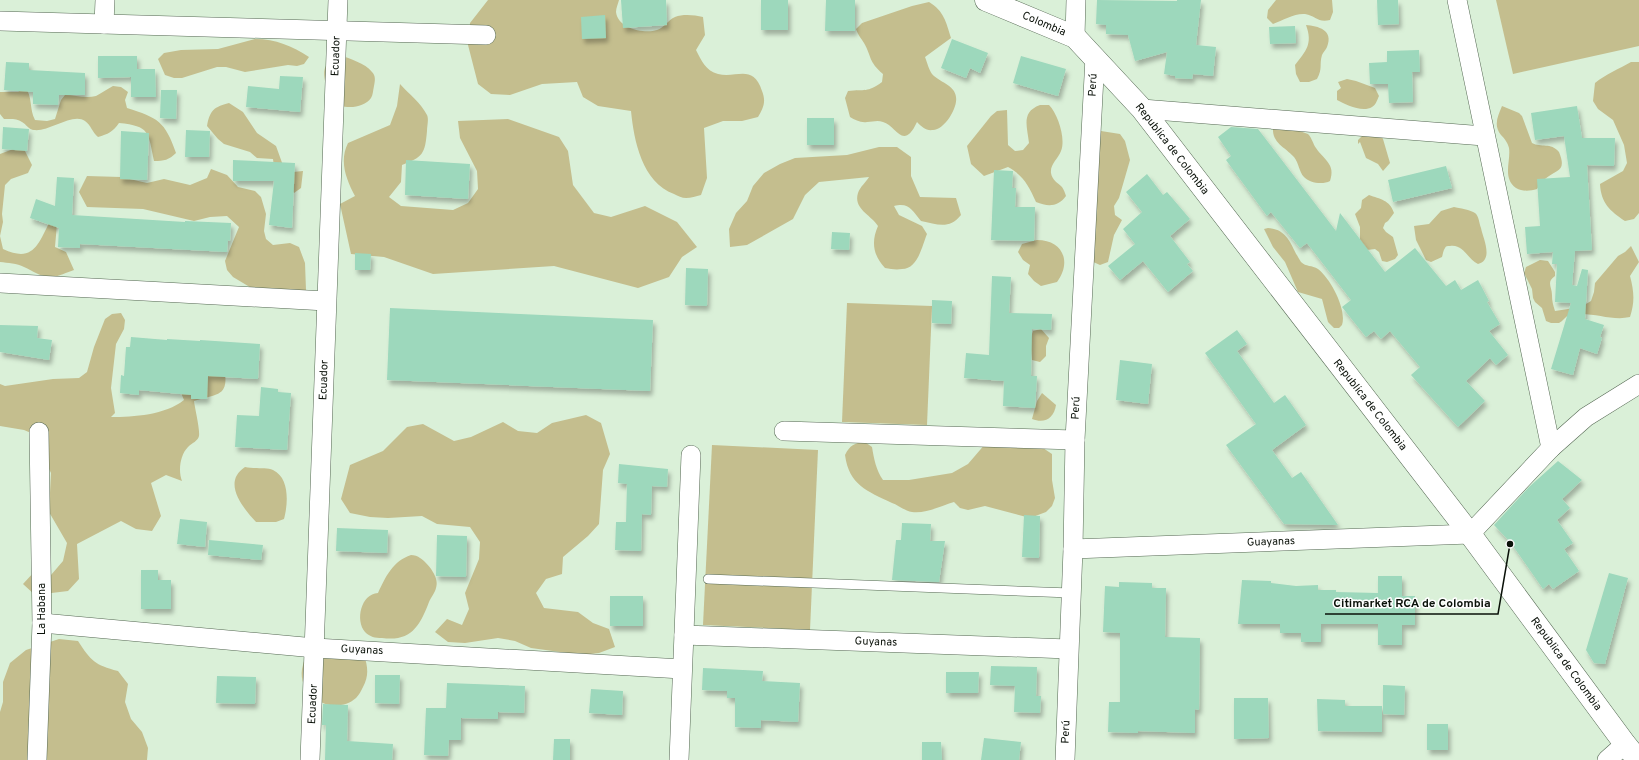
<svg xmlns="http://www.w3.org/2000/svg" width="1639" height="760" viewBox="0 0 1639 760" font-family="Overpass,sans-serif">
<defs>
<filter id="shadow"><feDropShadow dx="2.5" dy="4.5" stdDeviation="2" flood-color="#0004"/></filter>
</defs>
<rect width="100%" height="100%" fill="#daf0d8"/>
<g fill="#c4be8e">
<path d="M488,0h131c-1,4 -3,8 -3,12 2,17 29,22 41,18 7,-2 11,-10 18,-13 8,-3 19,-2 28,0l2,18 -9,15c5,10 10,21 22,24 18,5 35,-11 44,17 4,10 2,16 -4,26l-16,4h-19l-19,7 3,50 -6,17c-5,1 -10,3 -15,3 -4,0 -8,-2 -12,-4 -32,-12 -40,-53 -43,-83l-33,-5 -15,-9 -6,-15 -35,2 -32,11 -19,-1 -13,-10 -10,-39 2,-22z"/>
<path d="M1276,0h56l1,12 -3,8c-12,3 -14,-4 -25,-6 -10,-1 -22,6 -32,10l-6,-6 1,-8z"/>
<polygon points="1496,0 1639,0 1639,46 1513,74"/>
<path d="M929,2c15,9 17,20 22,36l-26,19c2,5 4,13 7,17 7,8 23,11 24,23 2,11 -12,33 -23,33 -7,1 -11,-3 -16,-8 -14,30 -21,3 -34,0 -6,-2 -10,0 -16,0 -6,1 -12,-2 -17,-5l-5,-19 3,-7c17,-2 19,2 34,-9l1,-8c-15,-13 -11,-17 -19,-31 -3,-5 -6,-8 -8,-14l6,-6 50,-17z"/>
<path d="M1306,25c12,1 28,5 21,22 -1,3 -4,5 -5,8 -3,10 1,13 -5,24l-8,3h-9l-4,-8 -1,-9c11,-14 18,-21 11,-40z"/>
<path d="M255,39c21,0 37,7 54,18l-5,7 -7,2 -9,-1 -43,7 -19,-5h-9l-35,11h-8l-9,-3 -7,-16 6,-6 17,-3 37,-1z"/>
<path d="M340,55c10,4 25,8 32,17 4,4 3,9 2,14 -1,4 -1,9 -3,12 -8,11 -29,12 -39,3 -4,-3 -6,-14 -7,-20 -3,-15 2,-19 15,-26z"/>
<path d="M1631,62h8v151l-5,6 -9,2c-15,-10 -24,-18 -25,-37l23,-13 4,-8 -3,-18 -11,-25 -15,-11 -5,-8 2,-18c11,-9 24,-14 36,-21z"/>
<path d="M1347,79l9,2 19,7 4,8c-2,4 -3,9 -7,11 -10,6 -27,-3 -35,-7v-9l4,-3 -3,-6z"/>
<path d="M400,84c9,10 21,19 27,31 2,4 0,11 0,16 -2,23 -4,26 -25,34l-1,17 -12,15 12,9 52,4 15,-7 10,-14 -1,-18 -17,-33 -2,-17 50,-2 51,18 9,14 5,34 21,28 17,4 34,-11 32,16 20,25 -15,10 -13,20 -31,11 -84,-22 -121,8 -49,-17 -33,-3 -11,-50 15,-8c-9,-17 -16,-35 -7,-53l42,-18 7,-19z"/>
<path d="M113,86l8,1 7,5 -3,8 2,8c31,10 38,13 49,45 -7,7 -12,8 -22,8 -6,-29 -4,-35 -35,-38 -6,9 -11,11 -21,14 -6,-5 -7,-12 -13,-16 -12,-9 -36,11 -51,9 -5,0 -8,-6 -12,-8 -5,-4 -13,-3 -18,-3l-4,-5v-22h18l7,-5c8,10 4,22 10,33l12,1 8,-2 6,-19 4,-5c10,0 21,4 31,1 6,-3 11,-7 17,-10z"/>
<path d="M229,103l14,9 14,21 19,13 9,25 8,1 10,-1 -2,17 -7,5 -20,-26 -1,-8 -16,-1 -7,-6 -26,-8 -6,-5 -11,-13c3,-16 7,-19 22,-23z"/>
<path d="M1040,105h9c9,9 17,34 12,46 -3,8 -11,13 -10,22 1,7 7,10 11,14 2,3 3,6 4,9 -8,11 -18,11 -30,6 -7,-16 -13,-27 -28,-35l-24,9 -13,-12 -4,-18 24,-30 6,-5 10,-1 1,35 7,6 8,-1 6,-7c-2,-17 -8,-31 11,-38z"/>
<path d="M1502,106l17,7 3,3 10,27c9,5 19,-1 27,9 8,20 -2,17 -14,27 -3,2 -6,7 -8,10 -7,2 -14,3 -21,-1 -14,-10 -5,-27 -7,-40 -1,-5 -5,-10 -8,-13 -8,-10 -3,-19 1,-29z"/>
<path d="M1273,128l21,1 14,5c4,4 5,10 8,14 8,12 20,16 14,33 -7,4 -21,2 -26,-4 -5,-5 -5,-14 -10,-20 -9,-10 -22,-14 -21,-29z"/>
<polygon points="1101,131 1120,134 1125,141 1130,160 1119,198 1114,206 1115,215 1122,220 1114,235 1108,262 1100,265 1091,261 1096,137"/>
<polygon points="1364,134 1381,136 1383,139 1390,163 1383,171 1378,164 1366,158 1360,142 1358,144 1358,140"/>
<path d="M879,147h18l14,10v19l9,21 36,1 5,17c-12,15 -24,9 -40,6 -9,-11 -12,-19 -27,-15l5,9 23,11 5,8c-5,12 -9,35 -25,35 -6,1 -11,0 -17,-1 -12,-13 -14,-26 -7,-42 -7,-11 -25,-17 -20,-33 2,-6 8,-11 11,-16l-50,5 -14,13 -12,24 -46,26 -17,2 -1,-18 7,-16 11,-12 6,-15 11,-13 16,-9 15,-6 52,-3z"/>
<path d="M16,148l8,1 8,16 -4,8 -17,6 -6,6 -3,29 1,8 -3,14 3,13c30,14 35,-4 47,-28l7,3 -2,23 11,5 8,18c-7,2 -15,7 -24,7 -9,0 -17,-6 -26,-10 -7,-4 -16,-4 -24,-5v-108z"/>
<polygon points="211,169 227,175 238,187 255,191 261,197 266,214 264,231 266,239 273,245 290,243 299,247 305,263 306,290 300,297 265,296 233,277 227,270 225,261 239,227 227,216 210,217 194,221 143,209 87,207 79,192 87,176 121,177 147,183 164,179 190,185 207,178"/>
<path d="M1369,195c11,4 21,5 25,18l-6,8 -3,2 -2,5 3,4 7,5 5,18 -3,4 -8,3 -5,-1 -3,-9 -4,-3 -8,1 -7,-10v-13l-5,-13 6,-6 1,-8z"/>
<path d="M1454,207c5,1 17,3 21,6 4,3 4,10 6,15 2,10 13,32 -3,36 -11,-5 -14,-20 -28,-18 -3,0 -4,0 -5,2 -2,3 -2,6 -3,9l-11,5 -5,-2 -10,-20 -2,-14 15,-2 12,-13z"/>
<path d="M1268,228c21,1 23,19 33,34 5,5 11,3 17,7 13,10 29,41 24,56l-3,3h-5l-6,-6 -6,-23 -24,-7 -13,-30 -12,-15 -9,-18z"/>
<path d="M1037,240c26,0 35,22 20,42l-16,4 -7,-5 -6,-7 2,-9 -7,-5 -5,-8 4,-8z"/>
<path d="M1631,246l8,16 -9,14c4,15 5,26 0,41 -17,4 -34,-4 -52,-3 -3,0 -7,0 -9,1 -4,2 -6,6 -10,8h-8l-5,-2 -4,-13 -7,-6 -2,-4 -1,-9 -8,-16 2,-6 14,-7 8,1 7,11v4c-9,6 -3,11 -3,19 0,6 1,10 3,16l26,-4 10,-6 3,-9 1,-9 23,-27 7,-4z"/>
<polygon points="847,303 932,306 927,425 842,422"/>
<path d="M121,313l4,7 -1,9 -8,15 -5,44 4,25 -4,4c23,0 54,-2 73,-17l-11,-26 51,-10c5,32 -2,29 -30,37 1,8 6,28 5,35 -1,5 -7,7 -11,11 -8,8 -10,24 -6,34l-16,-6 -15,8 10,33 -9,15 -16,-2 -15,-8 -44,23 2,35 -11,12 -33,4 -12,-11 12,-13 16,4 12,-14 4,-18 -18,-31 2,-39 -20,-40 -7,-3 -24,-4v-42l5,2 48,-7 26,-1 8,-6 7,-25 11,-28 7,-5z"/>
<polygon points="1041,329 1049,338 1046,346 1046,356 1040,362 1032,360 1030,340 1033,331"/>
<path d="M1042,393l14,12c-2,13 -11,19 -24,14l5,-18z"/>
<polygon points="586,415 601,423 610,454 603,470 599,524 588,536 563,557 562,574 546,579 536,593 544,608 578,612 593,623 609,629 615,647 599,653 582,655 531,648 515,641 498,638 465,643 448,642 435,632 447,619 462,625 469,609 465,593 479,559 480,542 470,527 437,524 422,516 388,518 370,517 350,513 341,499 350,465 383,451 407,427 423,424 454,441 471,437 503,422 518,431 537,433 552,423"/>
<path d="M865,442l7,5c2,12 4,23 11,33h26l43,-7 16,-9 18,-21 51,1 15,10v26l3,18 -3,8 -6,6 -16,6 -45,-12 -17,4 -8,-2 -6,-6c-13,4 -29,12 -42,10 -7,-1 -14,-7 -20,-9 -25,-12 -43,-18 -47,-48 5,-10 9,-12 20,-13z"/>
<polygon points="712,445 818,450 810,630 703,625"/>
<path d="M245,467c9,2 21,0 28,3 17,8 15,34 11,49l-8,3h-20c-14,-15 -34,-40 -11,-55z"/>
<path d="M411,555c3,0 7,1 9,3 8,5 20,20 16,30 -1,5 -5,9 -7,14 -9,24 -18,40 -47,36 -7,0 -12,-1 -17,-6 -10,-12 -4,-38 13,-39 8,-17 15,-32 33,-38z"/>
<path d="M59,639l19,2c13,20 17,24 40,30l10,13 -3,18 6,17 11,13 6,16 -1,12h-147v-48l3,-10v-20l7,-19 16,-13z"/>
<path d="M311,648l53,7c4,12 5,21 -1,32 -2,4 -4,8 -7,11 -23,20 -62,-3 -53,-33 1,-6 6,-12 8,-17z"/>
</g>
<g fill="#9dd8bc" filter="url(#shadow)">
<polygon points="621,0 666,0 667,25 623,28"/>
<rect x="761" y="0" width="27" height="30"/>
<polygon points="826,0 855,0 855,31 825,31"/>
<polygon points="1097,0 1177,1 1177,0 1201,0 1196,45 1216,47 1213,76 1193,74 1192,79 1175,78 1175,76 1164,74 1167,52 1135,61 1128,35 1106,34 1106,25 1096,24"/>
<polygon points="1377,0 1398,0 1399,24 1378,25"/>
<polygon points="605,15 606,38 582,39 581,17"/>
<polygon points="1295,26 1296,43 1270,44 1269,27"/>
<polygon points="952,39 988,53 980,73 970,68 966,78 941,68"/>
<polygon points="1419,50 1420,72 1412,72 1413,102 1389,103 1388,84 1370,84 1369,63 1387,62 1387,51"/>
<polygon points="98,56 137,56 137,69 155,69 156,97 131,97 131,77 98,78"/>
<polygon points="1021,56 1066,69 1058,96 1013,83"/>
<polygon points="6,62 29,63 29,70 85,73 85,95 59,95 58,105 33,104 33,92 4,90"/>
<polygon points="280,76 303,77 300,112 246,107 248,86 279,89"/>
<polygon points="161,90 177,90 176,119 160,118"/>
<polygon points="1577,106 1582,138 1615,138 1614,166 1587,165 1592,250 1575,251 1572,285 1577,286 1582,269 1588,270 1585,319 1604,325 1600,337 1602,338 1597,354 1580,348 1573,375 1551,369 1571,303 1555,302 1557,264 1552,264 1553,252 1527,254 1525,227 1540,226 1537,179 1570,177 1564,136 1535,140 1531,113"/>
<rect x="807" y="118" width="27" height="27"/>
<polygon points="3,127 29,129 27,151 2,149"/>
<polygon points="1231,127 1258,129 1336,231 1340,213 1385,272 1415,248 1446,286 1455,280 1461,290 1478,280 1489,301 1487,302 1500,324 1489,331 1508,355 1496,365 1490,358 1466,381 1485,401 1458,427 1411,375 1420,367 1390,331 1381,339 1374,331 1366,337 1342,307 1351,300 1307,243 1300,248 1271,212 1267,216 1226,160 1231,156 1218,137"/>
<polygon points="186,130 210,131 209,157 185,157"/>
<polygon points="121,131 149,133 147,180 120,179"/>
<polygon points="233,160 295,163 292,228 269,225 274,181 233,181"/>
<polygon points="406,160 470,164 468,199 405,195"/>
<polygon points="1446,166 1452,188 1393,202 1388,180"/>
<polygon points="994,170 1013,171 1012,188 1016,188 1015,207 1035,207 1034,241 991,240"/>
<polygon points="1147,174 1163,195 1167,192 1190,219 1170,236 1190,262 1187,264 1193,271 1168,292 1143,261 1120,280 1108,266 1135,244 1123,229 1142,212 1126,192"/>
<polygon points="57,177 74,178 72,215 185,222 185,221 231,223 230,241 228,240 227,252 80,244 80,248 58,247 59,228 30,218 36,199 55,206"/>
<polygon points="832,232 850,233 849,250 831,249"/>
<polygon points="355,253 371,254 370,270 355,270"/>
<polygon points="686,268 708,269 707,306 685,305"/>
<polygon points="992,276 1011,277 1009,313 1052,314 1051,330 1032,329 1031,376 1037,376 1035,408 1003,406 1004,381 964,378 966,353 989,355"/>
<polygon points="932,300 952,301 951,324 932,323"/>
<polygon points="390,308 653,320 650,391 387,380"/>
<polygon points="0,325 38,326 37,338 52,340 49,360 0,352"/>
<polygon points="1237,330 1247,344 1237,351 1274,403 1285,395 1306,425 1272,450 1292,478 1301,472 1338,525 1284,524 1226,445 1256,424 1205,353"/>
<polygon points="131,337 167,340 167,339 200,341 200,340 260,344 258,379 208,376 207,399 191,399 191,395 139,390 139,395 120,393 121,375 124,376 126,347 130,347"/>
<polygon points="1120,360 1152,364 1148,404 1116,400"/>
<polygon points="261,387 278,389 278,392 291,393 287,450 235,447 237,415 259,416"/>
<polygon points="1558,461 1582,480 1562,499 1570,508 1557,520 1573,543 1564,549 1579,571 1553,589 1549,584 1543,589 1511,543 1494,525 1529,487"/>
<polygon points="619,464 668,469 667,487 652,486 651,515 642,514 641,551 615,550 616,522 626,522 627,484 618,483"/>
<polygon points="1024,515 1040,516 1039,558 1022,557"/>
<polygon points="180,519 207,522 205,547 177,544"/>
<polygon points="902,523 931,524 930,541 945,541 939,582 892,580 896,540 901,540"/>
<polygon points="337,528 388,530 387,553 336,551"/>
<polygon points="437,535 467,536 466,577 436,576"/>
<polygon points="209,540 263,545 261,560 208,555"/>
<polygon points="141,570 158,570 158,580 171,580 171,609 141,609"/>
<polygon points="1609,573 1628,578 1605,664 1594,663 1586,650"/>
<polygon points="1378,576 1402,576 1402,596 1415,596 1415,625 1402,625 1402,645 1378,645 1378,624 1321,624 1321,642 1301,642 1301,633 1280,633 1280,624 1238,624 1242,580 1271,581 1271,583 1296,586 1318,585 1318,590 1336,590 1336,592 1378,593"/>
<polygon points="1119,582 1152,583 1152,588 1166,588 1165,637 1200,638 1199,710 1195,709 1195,733 1138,731 1138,733 1108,732 1109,702 1120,702 1120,633 1103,632 1105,586 1119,587"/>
<rect x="610" y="596" width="33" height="30"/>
<polygon points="991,666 1037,667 1036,696 1041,696 1040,713 1014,712 1015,686 990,685"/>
<polygon points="703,668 763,671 762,681 800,683 798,722 761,720 761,728 735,727 735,698 727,698 727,691 702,690"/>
<polygon points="946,672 979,672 978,693 946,693"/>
<polygon points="375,675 400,675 399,704 375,703"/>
<polygon points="217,676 256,677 255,704 216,703"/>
<polygon points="447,683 525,686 524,713 498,712 498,719 461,718 461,740 449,740 448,756 424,755 426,708 446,708"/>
<polygon points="1383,685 1405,686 1404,715 1383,714"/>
<polygon points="591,689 623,691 622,715 589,713"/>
<polygon points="1234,698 1268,698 1269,738 1234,739"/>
<polygon points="1317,699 1345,700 1345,706 1382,706 1382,732 1318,731"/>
<polygon points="323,704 348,705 347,741 393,744 392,760 325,760 326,725 322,725"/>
<rect x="1427" y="724" width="21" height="26"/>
<polygon points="984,738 1021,742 1019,760 981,760"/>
<polygon points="554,739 570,739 570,760 553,760"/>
<polygon points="922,742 941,742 942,760 922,760"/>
</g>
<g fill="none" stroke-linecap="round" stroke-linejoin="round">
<defs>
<polyline id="lane" points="708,579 1071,593"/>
<g id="street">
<polyline points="1457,0 1551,448"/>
<polyline points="0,21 486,35"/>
<polyline points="104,24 105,0"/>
<polyline points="1075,37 1076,0"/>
<polyline points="1142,109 1484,136"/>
<polyline points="0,283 326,301"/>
<polyline points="784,431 1075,440"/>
<polyline points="1073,549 1470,534 1551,448 1586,417 1639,384"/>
<polyline points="42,623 315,648 682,669"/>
<polyline points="684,635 1068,649"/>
<polyline points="37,760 42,623 39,432"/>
<polyline points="310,760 338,0"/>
<polyline points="679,760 691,455"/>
<polyline points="1065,760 1073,549 1075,440 1095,57"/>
<polyline points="1607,760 1625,744"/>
</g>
<polyline id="secondary" points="986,0 1075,37 1142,109 1470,534 1625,744 1638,760"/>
</defs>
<use href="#lane" stroke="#556853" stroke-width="10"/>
<use href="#street" stroke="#556853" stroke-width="20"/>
<use href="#secondary" stroke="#556853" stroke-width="23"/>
<use href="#lane" stroke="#fff" stroke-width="9"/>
<use href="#street" stroke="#fff" stroke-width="19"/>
<use href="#secondary" stroke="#fff" stroke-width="22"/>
</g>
<g text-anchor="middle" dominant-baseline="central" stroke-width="3" stroke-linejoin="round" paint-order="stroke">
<g font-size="11" fill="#0a1109" stroke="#fff">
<text transform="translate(1044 24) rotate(23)">Colombia</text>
<text transform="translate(336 56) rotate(-88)">Ecuador</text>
<text transform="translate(1093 85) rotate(-87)">Perú</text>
<text transform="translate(1172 149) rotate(52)">Republica de Colombia</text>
<text transform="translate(324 380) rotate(-88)">Ecuador</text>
<text transform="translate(1370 405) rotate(52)">Republica de Colombia</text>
<text transform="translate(1076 408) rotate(-87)">Perú</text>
<text transform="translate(1271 542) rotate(-2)">Guayanas</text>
<text transform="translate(42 609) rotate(-90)">La Habana</text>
<text transform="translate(876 642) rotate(2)">Guyanas</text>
<text transform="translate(362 650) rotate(3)">Guyanas</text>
<text transform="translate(1566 664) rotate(54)">Republica de Colombia</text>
<text transform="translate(313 704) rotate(-87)">Ecuador</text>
<text transform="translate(1066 732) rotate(-88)">Perú</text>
</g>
</g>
<path fill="none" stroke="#0a1109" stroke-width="1.5" d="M1510 544L1498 614H1325"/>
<circle fill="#0a1109" stroke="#fff" stroke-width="1.5" cx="1510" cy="544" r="4"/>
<g font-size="12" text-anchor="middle" font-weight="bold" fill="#0a1109" stroke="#fff" stroke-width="3" stroke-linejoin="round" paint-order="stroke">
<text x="1412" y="607">Citimarket RCA de Colombia</text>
</g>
</svg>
